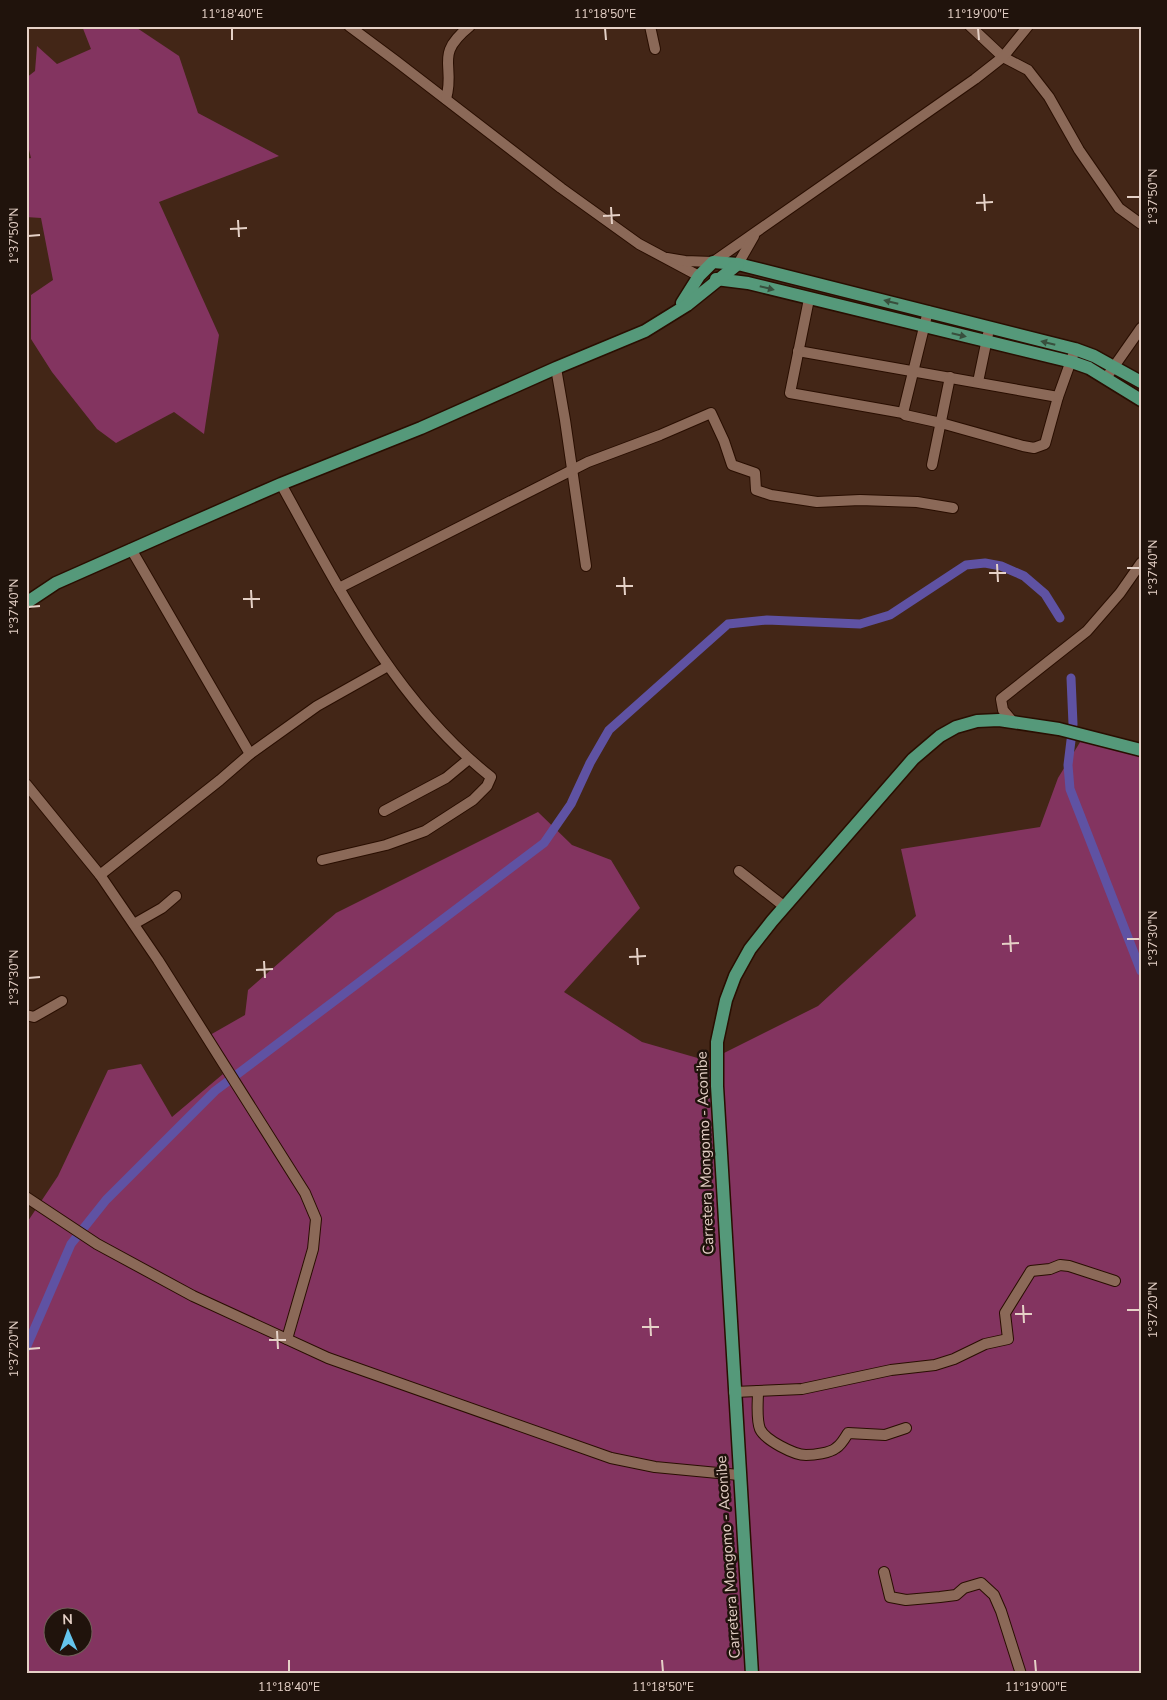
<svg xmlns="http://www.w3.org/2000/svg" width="1167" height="1700" viewBox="0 0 1167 1700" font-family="'Nunito Sans',sans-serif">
<rect width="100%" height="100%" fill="#432617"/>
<g fill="#833460" fill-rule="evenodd">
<polygon points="82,26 134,26 179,56 198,113 279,156 159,202 219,335 204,434 174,412 116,443 97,429 52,372 31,339 31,295 53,280 41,218 26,217 26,159 31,158 26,138 26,78 35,71 37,46 57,64 91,49"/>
<path d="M1082,739l59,15v920h-1115v-450l32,-48 50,-106 33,-6 31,53 51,-43 -20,-35 42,-24 3,-25 88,-77 202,-101 34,33 39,15 29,48 -76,84 78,50 66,19 110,-55 98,-90 -15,-67 139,-22 18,-49zM52,1618h30v30h-30z"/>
</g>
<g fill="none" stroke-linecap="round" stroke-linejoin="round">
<g stroke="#5f52a3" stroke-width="9">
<polyline points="1071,678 1073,724 1068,765 1070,789 1141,971"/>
<polyline points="26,1348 71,1244 106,1200 215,1091 544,843 571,804 590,763 609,730 728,624 767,620 860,624 890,615 966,565 985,563 1001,566 1024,576 1045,594 1060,618"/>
</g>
<defs>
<g id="minor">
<polyline points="349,26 396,61 561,188 639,244 699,276"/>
<polyline points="650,26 655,49"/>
<polyline points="970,26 1003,57 1028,70 1049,97 1079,150 1119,208 1141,224"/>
<path d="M446,99c10,-35 -13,-43 24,-73"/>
<polyline points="667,258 685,261 713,262 975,79 1003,57 1028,26"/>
<polyline points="738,264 754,236"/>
<polyline points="809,299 790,393 903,413 905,415 941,423 1023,446 1034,448 1045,444 1058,397 1073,355"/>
<polyline points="798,351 1058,397"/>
<polyline points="556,368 565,420 586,566"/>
<polyline points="1106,378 1141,328"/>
<polyline points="978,382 988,334"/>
<polyline points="903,413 928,311"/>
<polyline points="932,465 950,377"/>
<path d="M281,484c58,105 114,217 210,293l-4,9 -14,14 -48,31 -39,14 -64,15"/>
<polyline points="131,549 250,754"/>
<polyline points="339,588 588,462 660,435 711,413 724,441 732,465 755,473 756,490 771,495 817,502 860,500 917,502 953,508"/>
<polyline points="1013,722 1003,710 1001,699 1087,631 1120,593 1141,563"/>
<polyline points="26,784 100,875 158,960 305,1193 316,1219 313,1249 287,1339"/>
<polyline points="384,811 446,778 469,759"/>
<polyline points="739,871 785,907"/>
<polyline points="100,875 220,780 250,754 317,706 388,666"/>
<polyline points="134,924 162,908 176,896"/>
<polyline points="26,1015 34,1017 62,1001"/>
<polyline points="26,1197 97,1244 193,1296 328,1358 611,1458 655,1467 739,1475"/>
<path d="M758,1391c0,11 -2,28 2,38 5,11 34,26 46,26 8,0 24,-2 30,-7 5,-3 9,-10 12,-15l37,2 21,-7"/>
<polyline points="734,1392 802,1389 891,1370 935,1365 954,1359 985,1344 1008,1339 1005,1313 1031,1271 1050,1269 1060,1265 1069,1266 1115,1281"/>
<polyline points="884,1572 890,1597 906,1600 940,1597 956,1595 964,1588 981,1583 994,1595 1001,1611 1021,1674"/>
</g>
<g id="major">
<polyline points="716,279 748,283 1072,362 1089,368 1141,400"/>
<polyline points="682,303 699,276 713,262 738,264 1075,349 1094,356 1141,382"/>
<polyline points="26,603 56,583 178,529 281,484 421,428 556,368 645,331 687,305 738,264"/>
<polyline points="752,1674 717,1086 717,1042 726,1000 735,976 750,949 772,921 913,759 940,736 956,727 977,721 999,720 1059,729 1141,750"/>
</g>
</defs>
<use href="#minor" stroke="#290e01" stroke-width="12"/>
<use href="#major" stroke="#290e01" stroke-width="15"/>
<use href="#minor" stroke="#8b6958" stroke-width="10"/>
<use href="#major" stroke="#55997a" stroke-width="12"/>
</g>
<defs><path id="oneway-solid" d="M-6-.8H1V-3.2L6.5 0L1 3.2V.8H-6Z" transform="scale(1.25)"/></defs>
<g fill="#384f3d">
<use href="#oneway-solid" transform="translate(767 288) rotate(14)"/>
<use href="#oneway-solid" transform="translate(891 302) rotate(-166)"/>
<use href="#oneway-solid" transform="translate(959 335) rotate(13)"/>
<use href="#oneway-solid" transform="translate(1048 343) rotate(-166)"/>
</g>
<path fill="none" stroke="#e5d1c7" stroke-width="2" d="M232,28v12M605,28l1,12M978,28l1,12M984,194l1,17M1127,197h13M976,203l17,-1M611,207l1,17M603,216l17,-1M238,220l1,17M230,229l17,-1M28,236l12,-1M997,564l1,18M1127,568h13M989,573h17M624,577l1,18M616,586h17M251,590l1,18M243,599h17M28,607l12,-1M1010,935l1,17M1127,939h13M1002,944l17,-1M637,948l1,17M629,957l17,-1M264,961l1,17M256,970l17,-1M28,978l12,-1M1023,1305l1,18M1127,1310h13M1015,1314h17M650,1318l1,18M642,1327h17M277,1331l1,18M269,1340h17M28,1349l12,-1M289,1660v12M662,1660l1,12M1035,1660l1,12"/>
<g text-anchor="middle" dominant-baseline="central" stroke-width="5" stroke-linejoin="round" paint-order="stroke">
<g font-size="15" fill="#e5d1c7" stroke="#20130c">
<text transform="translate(705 1153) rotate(-92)">Carretera Mongomo - Aconibe</text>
<text transform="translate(728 1557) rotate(-94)">Carretera Mongomo - Aconibe</text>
</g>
</g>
<rect width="1167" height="1700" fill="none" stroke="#20130c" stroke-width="55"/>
<g transform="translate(68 1632) rotate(358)"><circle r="24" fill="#20130c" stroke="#6f5f57"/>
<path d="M0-4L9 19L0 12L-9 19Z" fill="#64c5ee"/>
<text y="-8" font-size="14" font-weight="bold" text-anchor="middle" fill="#e5d1c7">N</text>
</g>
<rect x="28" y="28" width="1112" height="1644" fill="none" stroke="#e5d1c7" stroke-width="2"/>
<g font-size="12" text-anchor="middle" fill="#e5d1c7">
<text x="232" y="18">11°18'40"E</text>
<text x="605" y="18">11°18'50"E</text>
<text x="978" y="18">11°19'00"E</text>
<text transform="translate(1153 197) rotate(-90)" y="4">1°37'50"N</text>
<text transform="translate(14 236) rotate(-90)" y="4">1°37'50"N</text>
<text transform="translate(1153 568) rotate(-90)" y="4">1°37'40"N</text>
<text transform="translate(14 607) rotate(-90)" y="4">1°37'40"N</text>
<text transform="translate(1153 939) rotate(-90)" y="4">1°37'30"N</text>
<text transform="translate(14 978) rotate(-90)" y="4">1°37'30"N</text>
<text transform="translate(1153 1310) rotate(-90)" y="4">1°37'20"N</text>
<text transform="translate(14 1349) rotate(-90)" y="4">1°37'20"N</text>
<text x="289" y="1691">11°18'40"E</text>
<text x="663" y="1691">11°18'50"E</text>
<text x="1036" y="1691">11°19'00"E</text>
</g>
</svg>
